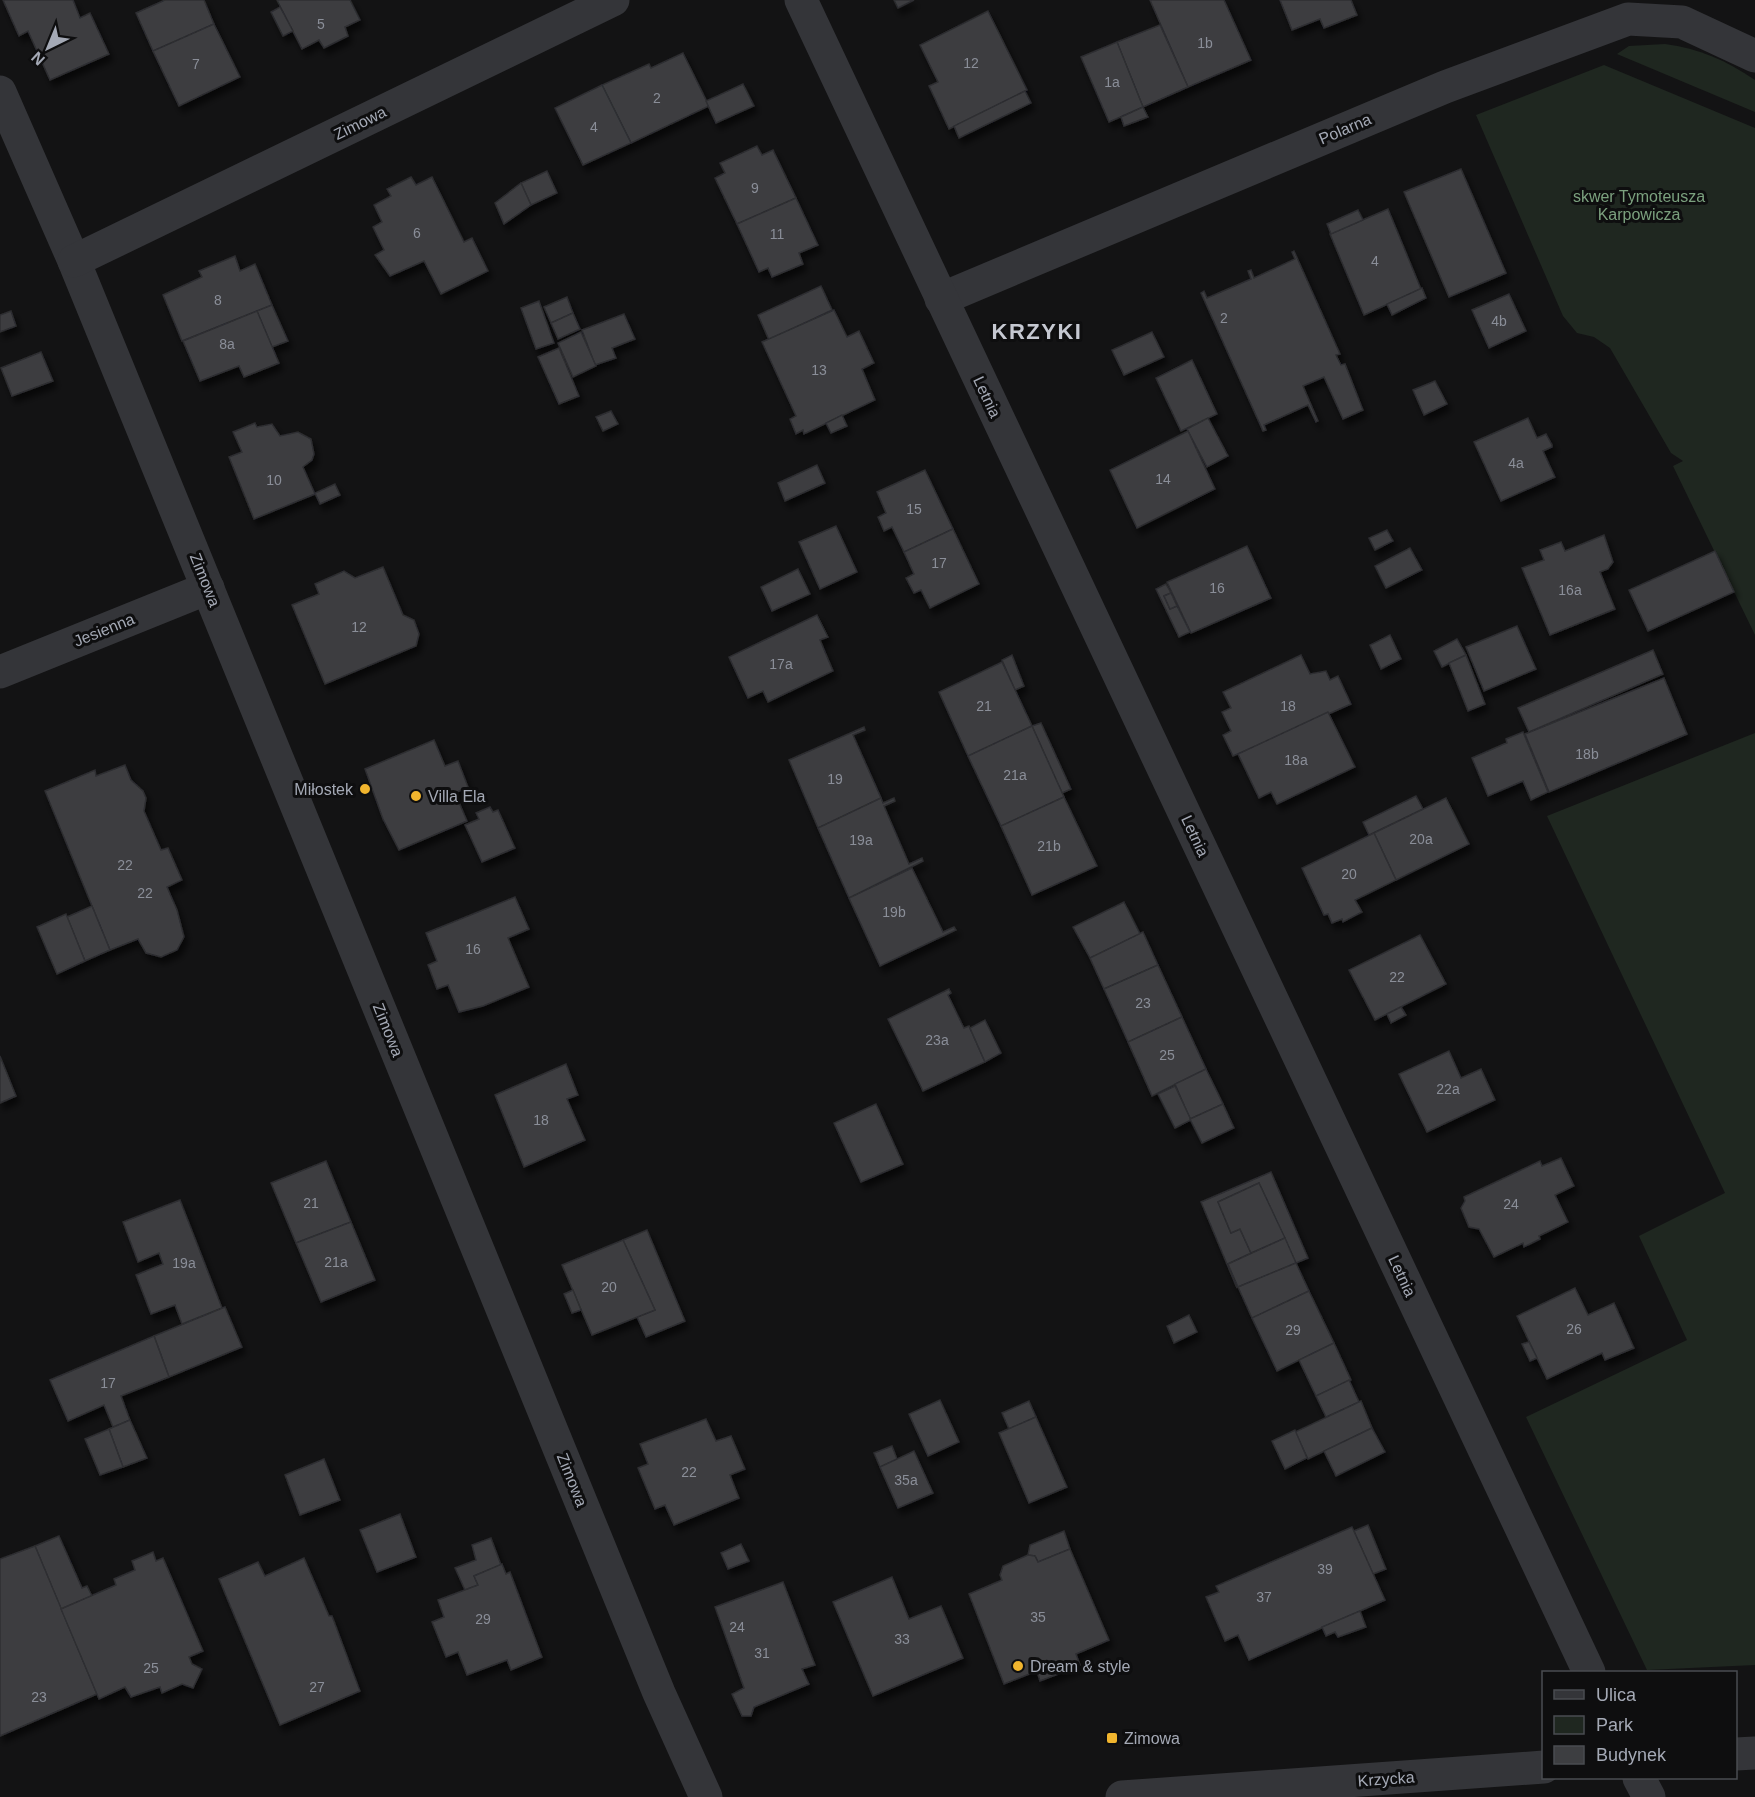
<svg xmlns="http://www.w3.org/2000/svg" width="1755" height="1797" viewBox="0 0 1755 1797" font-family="Arial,sans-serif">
<defs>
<filter id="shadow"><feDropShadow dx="3.5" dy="6" stdDeviation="3" flood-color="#0009"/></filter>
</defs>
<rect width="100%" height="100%" fill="#131314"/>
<g fill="#1f2720">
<path d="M1665,44c34,4 62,17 90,36v32l-138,-58 12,-8z"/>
<polygon points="1604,65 1755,128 1755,635 1673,466 1683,461 1671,453 1610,348 1594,337 1577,333 1563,316 1476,115"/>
<polygon points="1755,733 1755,1665 1647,1670 1526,1417 1687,1340 1639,1236 1725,1193 1547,816"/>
</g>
<g fill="#3d3e41" stroke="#2d2d30" stroke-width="1.5" filter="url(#shadow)">
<polygon points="3,0 73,0 80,18 90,13 109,54 50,80 28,31 19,36"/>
<polygon points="165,0 204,0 214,24 153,51 136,13"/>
<polygon points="277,0 350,0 360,20 345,27 348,36 324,48 319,40 302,49"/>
<polygon points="894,0 914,0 898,8"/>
<polygon points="1150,0 1224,0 1251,60 1188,87"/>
<polygon points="1280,0 1351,0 1357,15 1324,28 1320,19 1292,30"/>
<polygon points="280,7 293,31 283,36 271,12"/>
<polygon points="988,11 1027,90 949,129 929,86 938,82 920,45"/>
<polygon points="214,24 240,77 179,106 153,51"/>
<polygon points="1160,25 1188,87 1143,107 1117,42"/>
<polygon points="1117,42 1143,107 1109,122 1081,57"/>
<polygon points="683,53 709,106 631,143 602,85 649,64 651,68"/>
<polygon points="743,84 754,106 716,123 706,101"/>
<polygon points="602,85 631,143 583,165 555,108"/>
<polygon points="1025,91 1031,103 959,138 954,126"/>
<polygon points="1143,107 1148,117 1124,126 1121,117"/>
<polygon points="757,146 762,155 773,150 796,198 737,224 715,178 725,173 720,163"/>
<polygon points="1461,169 1506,273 1449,297 1404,192"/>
<polygon points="547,171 557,193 531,205 521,183"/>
<polygon points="411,177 416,185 432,177 464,242 472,238 488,271 441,294 424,261 390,276 375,255 384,250 373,227 382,222 374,205 391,196 387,189"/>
<polygon points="521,183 531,205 504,224 495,203"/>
<polygon points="796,198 818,245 799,253 803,264 772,277 768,268 759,272 737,224"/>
<polygon points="1388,209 1421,289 1364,315 1330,234"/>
<polygon points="1358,210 1363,220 1331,234 1327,224"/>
<polygon points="1294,251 1340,354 1336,355 1341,365 1345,364 1363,410 1343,419 1324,377 1303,386 1318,421 1316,422 1308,405 1264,425 1266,430 1263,431 1201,293 1204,291 1207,298 1251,279 1248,271 1251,270 1254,278 1295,259 1292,252"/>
<polygon points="235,256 240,271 255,264 272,305 182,341 163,295 202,277 199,271"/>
<polygon points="821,286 832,310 769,340 758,315"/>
<polygon points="1422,288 1426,298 1392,315 1387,304"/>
<polygon points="1509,294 1526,331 1489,348 1472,310"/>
<polygon points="567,297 573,313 551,323 544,307"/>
<polygon points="539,301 554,343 536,349 521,308"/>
<polygon points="272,305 288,341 272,347 257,311"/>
<polygon points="834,310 847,337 859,331 874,363 862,369 875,400 804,434 803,430 796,434 790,419 796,416 762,342"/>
<polygon points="11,311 16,326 0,332 0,315"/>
<polygon points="257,311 279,363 244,377 239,366 200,381 183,341"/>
<polygon points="573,313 580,329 558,339 551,323"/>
<polygon points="624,314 635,339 612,348 616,358 595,365 582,330"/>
<polygon points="581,332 596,366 573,377 558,343"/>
<polygon points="1152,332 1164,357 1124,375 1112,350"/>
<polygon points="559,348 579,396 559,404 538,357"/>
<polygon points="41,352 53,381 12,396 1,368"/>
<polygon points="1192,360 1217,414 1181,431 1156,378"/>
<polygon points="1435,381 1447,404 1424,415 1413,390"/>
<polygon points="611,411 618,424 603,431 596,417"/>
<polygon points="842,415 847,426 831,433 826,423"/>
<polygon points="1208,418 1228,456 1207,467 1187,429"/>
<polygon points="1528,418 1537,438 1546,434 1552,445 1552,447 1543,451 1555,477 1501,501 1474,442"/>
<polygon points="255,423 257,427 272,424 280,436 298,432 311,439 314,454 312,460 303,467 315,494 254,519 229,457 242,452 233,432"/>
<polygon points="1188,431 1215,489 1137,528 1110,470"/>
<polygon points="817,465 825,483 785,501 778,483"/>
<polygon points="925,470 953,529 904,552 892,527 884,531 878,517 886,513 877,492"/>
<polygon points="335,484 340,495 320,504 315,493"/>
<polygon points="836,526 857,572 820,589 799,542"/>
<polygon points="953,529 979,584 930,608 921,590 914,593 906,578 914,574 904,552"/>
<polygon points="1387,530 1393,541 1375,550 1369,538"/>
<polygon points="1604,535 1613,562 1608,569 1600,572 1615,609 1550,635 1522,568 1544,560 1540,550 1561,542 1565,551"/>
<polygon points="1247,546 1271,598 1191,633 1167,582"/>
<polygon points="1410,548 1422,570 1386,588 1375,566"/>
<polygon points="1715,551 1734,592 1648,631 1629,590"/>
<polygon points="383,567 403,615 414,620 419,634 416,646 325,684 292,605 319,594 315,584 344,571 355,578"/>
<polygon points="798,569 810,594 772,611 761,587"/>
<polygon points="1166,584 1171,593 1164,596 1170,609 1177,606 1190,632 1179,637 1156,589"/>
<polygon points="1171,593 1177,606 1170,609 1164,596"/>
<polygon points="817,615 828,637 820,640 833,671 768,702 763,691 748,698 729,657"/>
<polygon points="1517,626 1536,669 1484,691 1466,647"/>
<polygon points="1390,635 1401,659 1381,669 1370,645"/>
<polygon points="1457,639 1466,655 1442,667 1434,651"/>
<polygon points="1653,650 1663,674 1529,732 1518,708"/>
<polygon points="1012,655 1024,686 1015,690 1002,660"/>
<polygon points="1301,655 1310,674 1326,671 1330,680 1338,676 1351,704 1233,756 1223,735 1231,731 1222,712 1231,708 1223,692"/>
<polygon points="1466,655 1485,704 1468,711 1449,663"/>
<polygon points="1002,662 1032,726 968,756 939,692"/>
<polygon points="1664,678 1687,734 1549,792 1525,734"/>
<polygon points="1328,712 1355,767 1277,804 1271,792 1259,798 1238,754"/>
<polygon points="1041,723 1071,789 1062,793 1032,726"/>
<polygon points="1032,726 1064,797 1001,826 968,756"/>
<polygon points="864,727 865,730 853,735 881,798 818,828 789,760"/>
<polygon points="1523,732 1548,792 1531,800 1523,781 1488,796 1472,758 1504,744 1507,743 1506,739"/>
<polygon points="434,740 445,766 458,761 468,787 455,793 467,821 399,850 383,819 365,769"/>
<polygon points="125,765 131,780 143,791 146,798 144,811 161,850 168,848 182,880 167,887 177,910 184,937 177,950 161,957 146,953 138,939 110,950 45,791 95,770 96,776"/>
<polygon points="1416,796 1423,809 1369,835 1363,822"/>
<polygon points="1064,797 1097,866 1032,895 1001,826"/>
<polygon points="881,798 883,803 894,798 895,801 884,806 909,864 922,858 923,861 849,898 818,828"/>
<polygon points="1446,798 1469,844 1396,880 1374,833"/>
<polygon points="490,807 493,812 498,810 515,848 482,862 465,825 479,819 476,813"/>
<polygon points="1374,833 1396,880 1355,900 1362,912 1343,922 1342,919 1332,923 1328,914 1324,915 1302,868"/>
<polygon points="912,868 943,932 954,927 956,930 880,966 849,898"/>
<polygon points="515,897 529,929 508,938 529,987 483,1006 459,1012 448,985 437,989 428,965 437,961 426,933"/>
<polygon points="1124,902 1140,934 1090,958 1073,927"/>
<polygon points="92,906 110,950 85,961 67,917"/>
<polygon points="66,914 85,961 57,974 37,927"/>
<polygon points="1143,932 1158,965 1104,989 1090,958"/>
<polygon points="1420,935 1446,984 1375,1020 1349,970"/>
<polygon points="1158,965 1182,1017 1128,1042 1104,989"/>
<polygon points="949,989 951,993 948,995 960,1020 964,1028 969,1026 985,1062 923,1091 888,1019"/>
<polygon points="1401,1007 1406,1015 1391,1023 1387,1014"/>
<polygon points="1182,1017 1206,1069 1152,1096 1128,1042"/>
<polygon points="985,1020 1001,1053 985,1062 970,1028"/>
<polygon points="1449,1051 1461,1078 1481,1069 1495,1100 1427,1132 1399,1074"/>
<polygon points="0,1056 16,1096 0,1103"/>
<polygon points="566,1064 578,1095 567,1099 585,1140 524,1167 495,1095"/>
<polygon points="1206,1069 1223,1104 1190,1119 1175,1084"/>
<polygon points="1175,1086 1191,1120 1175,1128 1158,1094"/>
<polygon points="876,1104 903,1164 861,1182 834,1123"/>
<polygon points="1223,1104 1234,1128 1202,1143 1190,1119"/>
<polygon points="1561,1158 1574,1186 1555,1195 1568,1222 1539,1236 1540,1239 1524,1247 1523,1243 1494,1257 1479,1229 1469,1227 1461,1208 1465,1201 1464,1197 1540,1161 1542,1166"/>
<polygon points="326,1161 351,1222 296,1243 271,1183"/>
<polygon points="1271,1172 1308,1258 1296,1263 1259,1183 1218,1202 1231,1233 1240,1229 1251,1253 1228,1264 1237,1288 1201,1202"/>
<polygon points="1259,1183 1285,1238 1251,1253 1240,1229 1231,1233 1218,1202"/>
<polygon points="180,1200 222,1308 182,1324 175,1305 151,1314 136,1275 163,1264 159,1253 138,1262 123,1222"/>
<polygon points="351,1222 375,1280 321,1302 296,1243"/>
<polygon points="647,1230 685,1321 646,1337 637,1317 655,1310 623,1240"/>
<polygon points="1285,1238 1296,1263 1238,1287 1228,1264"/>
<polygon points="623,1240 655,1310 592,1335 562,1265"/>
<polygon points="1296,1263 1309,1291 1252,1318 1238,1287"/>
<polygon points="1575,1288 1588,1315 1614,1303 1634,1348 1605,1360 1602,1353 1547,1379 1517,1316"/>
<polygon points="573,1290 581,1310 572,1313 564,1294"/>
<polygon points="1309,1291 1334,1343 1277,1371 1252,1318"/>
<polygon points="225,1307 242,1347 169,1377 154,1336"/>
<polygon points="1189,1315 1197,1332 1174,1343 1167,1326"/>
<polygon points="154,1336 169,1377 121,1396 130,1420 113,1427 104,1405 68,1421 50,1380"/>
<polygon points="1529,1342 1537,1358 1530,1361 1522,1344"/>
<polygon points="1334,1343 1351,1380 1316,1396 1299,1360"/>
<polygon points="1349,1380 1359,1402 1326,1417 1316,1396"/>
<polygon points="940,1400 959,1442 928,1456 909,1414"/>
<polygon points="1029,1401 1036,1417 1009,1429 1002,1413"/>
<polygon points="1361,1401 1372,1428 1308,1459 1295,1432"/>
<polygon points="1036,1417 1067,1487 1029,1503 999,1433"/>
<polygon points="706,1419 716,1441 731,1436 745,1469 730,1475 739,1498 674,1525 665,1505 655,1509 638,1468 648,1464 640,1444"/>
<polygon points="130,1420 147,1458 123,1467 109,1429"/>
<polygon points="1372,1428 1385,1452 1336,1476 1324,1451"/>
<polygon points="109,1429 123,1467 100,1475 85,1439"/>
<polygon points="1295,1430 1307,1458 1285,1469 1272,1441"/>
<polygon points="892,1446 897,1459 880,1467 874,1453"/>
<polygon points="914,1451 933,1493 898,1508 880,1467"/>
<polygon points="324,1459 340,1500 300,1515 285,1475"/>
<polygon points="400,1514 416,1557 377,1572 360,1530"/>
<polygon points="1368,1525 1386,1569 1373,1574 1354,1531"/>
<polygon points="1352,1527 1385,1600 1249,1660 1238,1635 1225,1641 1206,1597 1219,1592 1216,1586"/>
<polygon points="1064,1531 1070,1549 1038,1562 1035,1556 1028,1555 1030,1545"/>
<polygon points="59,1536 82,1588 87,1586 92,1596 61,1609 35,1546"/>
<polygon points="491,1538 501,1565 474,1576 478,1585 465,1590 455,1568 476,1560 472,1545"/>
<polygon points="741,1544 749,1561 728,1569 721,1553"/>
<polygon points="35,1546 97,1694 0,1736 0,1559"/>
<polygon points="1070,1549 1109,1640 1076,1654 1080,1665 1074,1668 1040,1681 1037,1671 1004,1684 969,1594 1002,1580 1000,1575 1003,1566 1028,1555 1035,1556 1038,1562"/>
<polygon points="153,1552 156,1561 163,1558 203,1651 189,1657 192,1664 202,1669 193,1688 182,1684 162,1693 160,1687 131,1697 125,1687 99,1699 61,1609 116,1585 114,1579 135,1570 132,1561"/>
<polygon points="304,1558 329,1616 332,1616 360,1691 280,1725 219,1579 258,1562 265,1576"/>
<polygon points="502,1564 506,1574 510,1572 542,1657 511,1670 507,1660 467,1675 458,1652 446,1657 432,1622 444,1617 438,1600 478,1585 474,1576"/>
<polygon points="892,1577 909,1619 941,1606 963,1658 873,1696 833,1602"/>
<polygon points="783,1582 815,1665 802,1669 809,1684 754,1707 751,1716 742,1716 732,1694 744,1688 715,1607"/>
<polygon points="1360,1611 1366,1627 1338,1637 1335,1632 1326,1636 1322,1627"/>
</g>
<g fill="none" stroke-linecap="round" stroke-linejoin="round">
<g stroke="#343539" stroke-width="33">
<polyline points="0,92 74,261 659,1693 706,1797"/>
<polyline points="74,261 613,0"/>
<polyline points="941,299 1445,87 1628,19 1682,22 1755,56"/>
<polyline points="0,672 208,588"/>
<polyline points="1639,1778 1649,1797"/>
</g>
<g stroke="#343539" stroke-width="33">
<polyline points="801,0 1589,1672"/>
<polyline points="1736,1754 1755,1753"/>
<polyline points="1122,1797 1544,1767"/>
</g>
</g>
<g fill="#f1b52e" stroke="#0e0e0f" stroke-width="2">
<circle cx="365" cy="789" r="6"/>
<circle cx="416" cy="796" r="6"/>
<circle cx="1018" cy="1666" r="6"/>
<rect x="1106" y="1732" width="12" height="12" rx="3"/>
</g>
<g text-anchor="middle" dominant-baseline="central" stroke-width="6" stroke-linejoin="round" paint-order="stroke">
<g font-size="14" fill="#8a8e98">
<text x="321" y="24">5</text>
<text x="1205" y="43">1b</text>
<text x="971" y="63">12</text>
<text x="196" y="64">7</text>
<text x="1112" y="82">1a</text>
<text x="657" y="98">2</text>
<text x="594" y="127">4</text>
<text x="755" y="188">9</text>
<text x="417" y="233">6</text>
<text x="777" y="234">11</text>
<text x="1375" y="261">4</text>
<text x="218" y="300">8</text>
<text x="1224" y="318">2</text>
<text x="1499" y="321">4b</text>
<text x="227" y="344">8a</text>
<text x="819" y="370">13</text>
<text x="1516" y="463">4a</text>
<text x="1163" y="479">14</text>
<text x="274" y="480">10</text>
<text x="914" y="509">15</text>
<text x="939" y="563">17</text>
<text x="1217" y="588">16</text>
<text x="1570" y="590">16a</text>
<text x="359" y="627">12</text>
<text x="781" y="664">17a</text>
<text x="984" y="706">21</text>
<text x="1288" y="706">18</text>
<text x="1587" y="754">18b</text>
<text x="1296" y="760">18a</text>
<text x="1015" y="775">21a</text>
<text x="835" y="779">19</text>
<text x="1421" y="839">20a</text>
<text x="861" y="840">19a</text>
<text x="1049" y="846">21b</text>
<text x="125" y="865">22</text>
<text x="1349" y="874">20</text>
<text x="145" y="893">22</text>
<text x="894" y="912">19b</text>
<text x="473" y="949">16</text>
<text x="1397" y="977">22</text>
<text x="1143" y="1003">23</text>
<text x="937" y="1040">23a</text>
<text x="1167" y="1055">25</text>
<text x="1448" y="1089">22a</text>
<text x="541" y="1120">18</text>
<text x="311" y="1203">21</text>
<text x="1511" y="1204">24</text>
<text x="336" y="1262">21a</text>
<text x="184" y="1263">19a</text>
<text x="609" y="1287">20</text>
<text x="1574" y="1329">26</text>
<text x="1293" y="1330">29</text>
<text x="108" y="1383">17</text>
<text x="689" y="1472">22</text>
<text x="906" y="1480">35a</text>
<text x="1325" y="1569">39</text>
<text x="1264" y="1597">37</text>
<text x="1038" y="1617">35</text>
<text x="483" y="1619">29</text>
<text x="737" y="1627">24</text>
<text x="902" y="1639">33</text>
<text x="762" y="1653">31</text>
<text x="151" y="1668">25</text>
<text x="317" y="1687">27</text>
<text x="39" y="1697">23</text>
</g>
<g font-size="16" fill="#a4a9b5" stroke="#0e0e0f">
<text transform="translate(360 123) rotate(-26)">Zimowa</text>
<text transform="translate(1345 129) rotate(-23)">Polarna</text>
<text transform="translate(987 397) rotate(65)">Letnia</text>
<text transform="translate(205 580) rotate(68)">Zimowa</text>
<text transform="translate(104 630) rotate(-22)">Jesienna</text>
<text transform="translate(1195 836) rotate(65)">Letnia</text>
<text transform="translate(388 1030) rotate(68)">Zimowa</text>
<text transform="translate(1402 1276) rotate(65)">Letnia</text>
<text transform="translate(572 1480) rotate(68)">Zimowa</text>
<text transform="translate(1386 1779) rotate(-4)">Krzycka</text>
</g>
<g font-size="16" fill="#7ba07e" stroke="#0e0e0f">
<text x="1639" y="196">skwer Tymoteusza<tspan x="1639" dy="18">Karpowicza</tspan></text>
</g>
<g font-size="16" fill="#a4a9b5" stroke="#0e0e0f" text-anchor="start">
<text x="353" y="789" text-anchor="end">Miłostek</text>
<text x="428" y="796">Villa Ela</text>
<text x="1030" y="1666">Dream &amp; style</text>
<text x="1124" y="1738">Zimowa</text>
</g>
<g font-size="22" font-weight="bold" letter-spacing="1.5" fill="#c5c8d1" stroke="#0e0e0f">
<text x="1037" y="331">KRZYKI</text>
</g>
</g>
<rect x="1542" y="1671" width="195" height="108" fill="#0e0e0f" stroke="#4a4c51" stroke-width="1.5"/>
<rect x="1554" y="1690" width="30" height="9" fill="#343539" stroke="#4a4c51" stroke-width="1.5"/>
<text x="1596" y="1701" font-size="18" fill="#a4a9b5">Ulica</text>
<rect x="1554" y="1716" width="30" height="18" fill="#1f2720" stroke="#4a4c51" stroke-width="1.5"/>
<text x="1596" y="1731" font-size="18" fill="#a4a9b5">Park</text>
<rect x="1554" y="1746" width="30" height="18" fill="#3d3e41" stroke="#4a4c51" stroke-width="1.5"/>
<text x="1596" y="1761" font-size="18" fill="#a4a9b5">Budynek</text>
<g transform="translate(48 48) rotate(223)" stroke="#0e0e0f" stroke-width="4.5" paint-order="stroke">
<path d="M0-4.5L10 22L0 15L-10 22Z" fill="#a4a9b5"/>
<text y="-9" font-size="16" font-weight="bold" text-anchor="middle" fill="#a4a9b5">N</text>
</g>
</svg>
